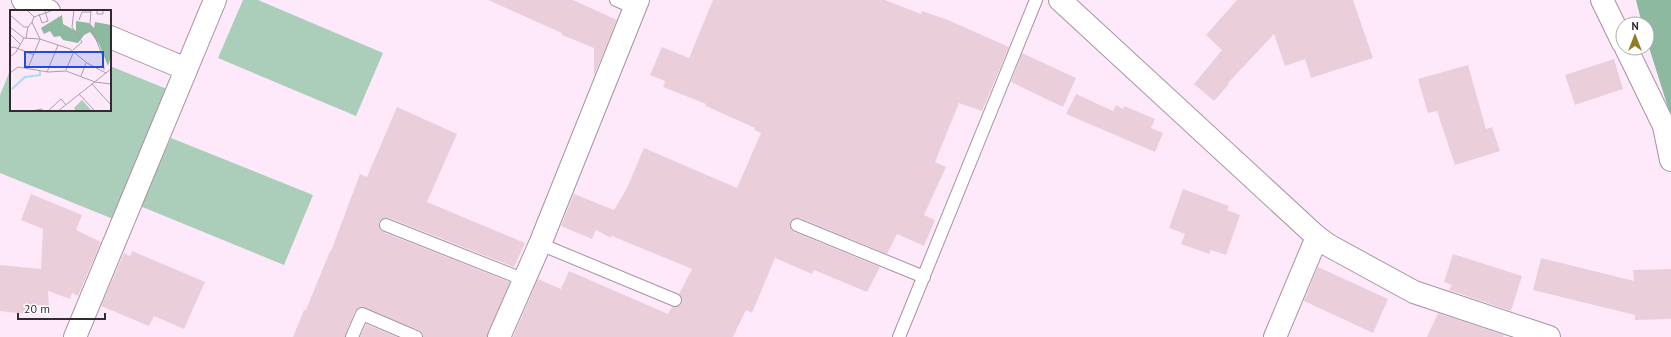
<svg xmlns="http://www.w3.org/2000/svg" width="1671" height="337" viewBox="0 0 1671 337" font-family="'PT Sans',sans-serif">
<rect width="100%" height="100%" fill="#fee9fb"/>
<g fill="#aaceba">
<polygon points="243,0 258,0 383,53 356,116 218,58"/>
<polygon points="110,66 167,89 113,219 0,173 0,95 11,68 11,110 110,110"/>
<polygon points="171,138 313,195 284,265 140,206"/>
</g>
<polygon fill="#8cb9a0" points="1636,0 1671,0 1671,117 1647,41 1647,24 1642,24"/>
<g fill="#eacfdb">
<polygon points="488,0 573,0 617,20 594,76 594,48 562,35 562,33"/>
<polygon points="713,0 885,0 921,14 922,11 948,20 1009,47 982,111 959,103 935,162 946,167 924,215 935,220 924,246 897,234 887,254 800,218 796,218 790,223 790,226 794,232 880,267 867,292 814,270 812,274 775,258 752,313 746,310 733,337 513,337 538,279 561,289 569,271 668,314 672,307 676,307 682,303 682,299 679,294 692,269 612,236 611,238 596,230 592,239 561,226 574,194 614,210 627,188 644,148 737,188 761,133 754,130 755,128 706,106 706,104 663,87 665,81 650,75 662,47 689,58"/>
<polygon points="1237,0 1353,0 1373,58 1311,78 1305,59 1285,66 1274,34 1228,83 1229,84 1214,101 1194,84 1222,50 1206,35"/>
<polygon points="1022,53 1076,78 1063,107 1011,82"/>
<polygon points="1614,59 1623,89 1575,105 1565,75"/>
<polygon points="1468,65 1486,129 1492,127 1500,151 1455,165 1437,111 1428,113 1418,79"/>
<polygon points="1076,94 1113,111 1116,105 1123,109 1124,106 1155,119 1151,128 1163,133 1155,152 1066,114"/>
<polygon points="397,107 457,134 427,202 525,243 514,267 389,218 385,218 379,222 379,226 383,232 510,282 487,337 423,337 422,333 419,330 362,307 355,311 345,337 293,337 304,310 306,310 330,251 331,251 360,174 367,177"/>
<polygon points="1183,189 1229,206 1227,210 1240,215 1226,255 1211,250 1209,254 1181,244 1185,234 1169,228"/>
<polygon points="31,194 82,215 76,230 101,242 78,296 72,293 70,299 48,291 49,306 36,305 35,315 0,311 0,265 41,269 43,229 21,220"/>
<polygon points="132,251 205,282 184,329 154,316 149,326 101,306 124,253 130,256"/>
<polygon points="1453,254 1522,276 1511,311 1449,290 1452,285 1444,282"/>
<polygon points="1541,258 1634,281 1633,270 1671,269 1671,319 1635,320 1635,315 1533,290"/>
<polygon points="1318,267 1388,299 1373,333 1304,301"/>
<polygon points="1438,313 1504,335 1503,337 1427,337"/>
<polygon points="366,324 397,337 360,337"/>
</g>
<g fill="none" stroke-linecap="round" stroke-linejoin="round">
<defs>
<g id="lane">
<polyline points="616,0 635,8"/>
<polyline points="386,225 525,280"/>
<polyline points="797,225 924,277"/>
<polyline points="540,244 675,300"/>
<polyline points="352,337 362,314 416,337"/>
<polyline points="899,337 1036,0"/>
</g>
<g id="street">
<polyline points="23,0 49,11"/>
<polyline points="1060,0 1317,237 1328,245 1414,292 1549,337"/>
<polyline points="1602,0 1623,43"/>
<polyline points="110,37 186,69"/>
<polyline points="1626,48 1664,126 1671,160"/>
<polyline points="75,337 215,0"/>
<polyline points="499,337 540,244 638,0"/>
<polyline points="1275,337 1317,237"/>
</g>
</defs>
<use href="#lane" stroke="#a692a3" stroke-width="14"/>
<use href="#street" stroke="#a692a3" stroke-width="24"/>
<use href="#lane" stroke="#fff" stroke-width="12"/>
<use href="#street" stroke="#fff" stroke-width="22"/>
</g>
<g transform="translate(10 10)">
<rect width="101" height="101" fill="#fee9fb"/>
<path d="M72,90l10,11h-16l-2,-3z" fill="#aaceba"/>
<path d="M52,5l1,9 13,7v-10l13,2 5,5 1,-6 16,3v31l-3,10 -9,-22 -9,-12 -6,3 -6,8 -15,-3 -3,-4 -6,1 -4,-6 -6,3 -3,-6z" fill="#8cb9a0"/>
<path fill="none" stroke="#a7deed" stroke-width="2" d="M2,79l13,-12 15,-2v-4"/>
<path fill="none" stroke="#ad9dab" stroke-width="1" d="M17,0l7,7 -2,5 8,17 -12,29M81,0l-1,14 13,33 1,13M87,0v4h6v-4M29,4l3,9 6,-2 -3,-10M0,5l14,12h4M24,7l17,-6M69,10l3,-8h9M0,17l14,11 16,1 30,10 17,14 19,10M0,24l10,10M16,28l2,-11 4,-5M0,38l4,-1 20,8M63,40l9,-8 -10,-15 2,-17M0,47l6,-5 8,-14M56,60l8,-19M37,62l11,-27M0,63l8,-6 30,5 18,-1 29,11 16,2M71,66l5,-13M82,74l19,21M69,84l16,17M22,101l9,-2 3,2M38,101l13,-12 5,6M48,101l53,-42"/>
<path fill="#1d4ed8" fill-opacity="0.15" stroke="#1d4ed8" stroke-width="2" d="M15,42h78v15h-78z"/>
<rect width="101" height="101" fill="none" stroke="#332b32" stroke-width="2"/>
</g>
<g transform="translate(1635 36)"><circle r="19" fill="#ffffff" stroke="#adaaad"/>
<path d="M0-3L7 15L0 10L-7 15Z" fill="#907c23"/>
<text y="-6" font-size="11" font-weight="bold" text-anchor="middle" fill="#332b32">N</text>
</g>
<path d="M18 313v6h87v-6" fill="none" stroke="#332b32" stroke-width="2"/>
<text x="24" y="313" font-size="12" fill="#332b32" stroke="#ffffff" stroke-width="3" paint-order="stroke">20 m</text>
</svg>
